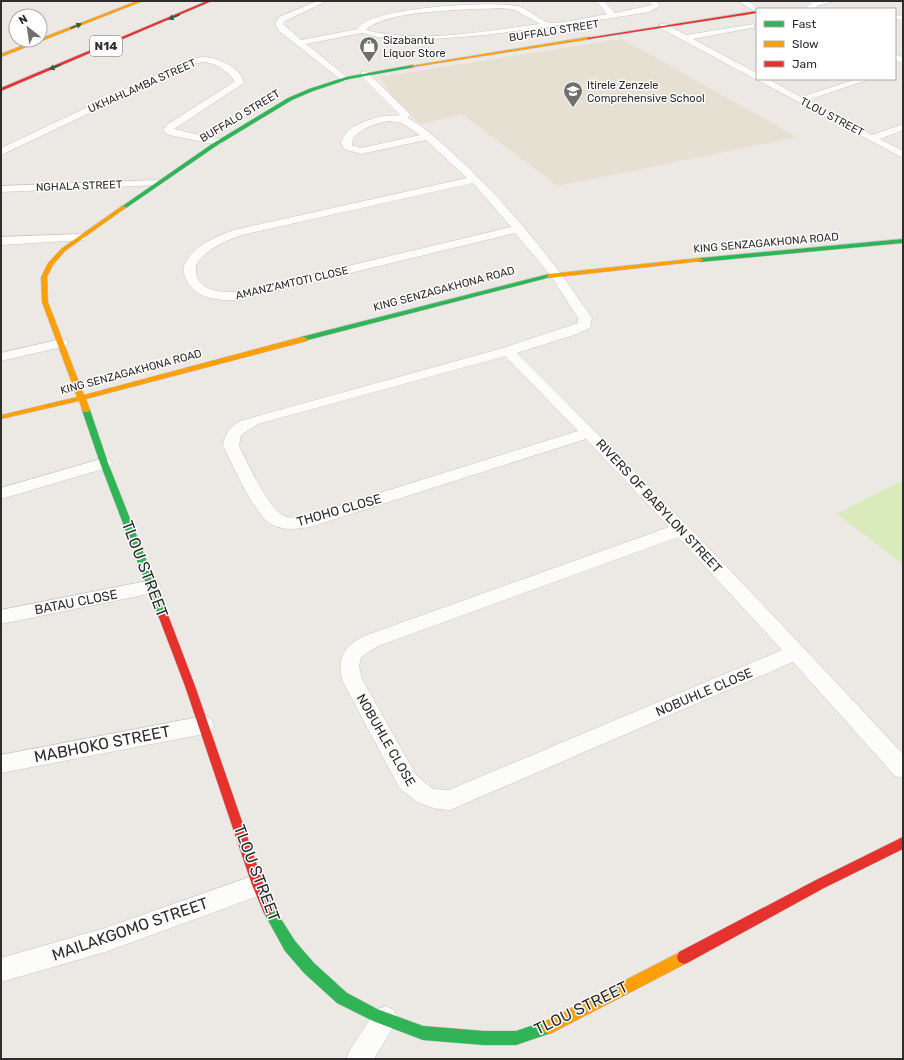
<svg xmlns="http://www.w3.org/2000/svg" width="904" height="1060" viewBox="0 0 904 1060" font-family="Rubik,sans-serif">
<rect width="100%" height="100%" fill="#ece8e4"/>
<polygon fill="#e6e0d3" points="622,39 797,137 558,186 462,114 420,124 396,101 379,77"/>
<polygon fill="#d9eabb" points="903,480 903,564 837,514"/>
<g fill="none" stroke-linecap="round" stroke-linejoin="round">
<defs>
<g id="street">
<path d="M317,1h10l-42,20 -2,3 18,16 57,-11c8,-22 137,-28 159,-23 12,2 21,14 33,17 8,1 47,-7 57,-9l-11,-13h8l11,12 37,-8 -3,-4h8l3,5 -11,6 -43,7 -120,16 -78,6 -31,-4 -15,-4 -56,11 41,33v4l-3,1 -65,-51 -4,-7 4,-7zM502,8l13,2 25,14c-56,7 -118,20 -174,6 20,-21 106,-20 136,-22z"/>
<polygon points="738,1 748,1 761,9 754,11"/>
<polygon points="819,1 835,1 817,6 814,9 805,9 812,2"/>
<polygon points="895,15 903,16 903,20 895,19"/>
<polygon points="660,24 666,24 686,35 754,24 754,28 751,28 693,39 757,73 757,79 768,79 801,97 857,79 870,79 808,100 872,135 903,124 903,130 880,139 903,151 903,158 660,28"/>
<polygon points="895,54 903,57 903,63 895,60"/>
<path d="M202,57c15,0 39,10 42,26l-70,46 48,11 1,2 -1,2 -4,1 -49,-10 -6,-5 5,-6 66,-42c-1,-5 -4,-7 -8,-10 -11,-9 -19,-12 -33,-8l-192,91v-7l186,-88z"/>
<path d="M364,71l3,1 41,40 2,2 -2,4c18,10 34,25 50,40 51,47 95,102 134,160l-2,10 -13,6 -60,19c132,131 260,265 386,401v24l-8,-2 -102,-114 -343,148 -13,-1 -18,-6 -19,-14 -58,-109c-5,-24 2,-33 22,-44l305,-109 -83,-88 -276,88c-13,2 -27,4 -39,-3 -17,-10 -38,-59 -48,-78 1,-12 7,-19 17,-25l263,-73 75,-25v-5l-27,-42 -36,-43 -276,67c-20,1 -44,-1 -53,-21 -2,-5 -4,-11 -1,-15 9,-19 31,-27 49,-34l233,-52 -41,-38 -65,14 -17,-5 -3,-6c5,-18 28,-24 44,-27 5,-1 11,0 15,-1l-39,-39v-4zM389,121l13,2 18,12 -59,13 -9,-3 1,-7c9,-10 23,-15 36,-17zM473,183l38,44 -272,65c-19,1 -46,-1 -43,-27 10,-16 29,-24 46,-30zM505,356l73,75 -269,84c-8,2 -18,4 -25,1 -15,-6 -37,-54 -45,-70l2,-11 17,-11zM678,537l104,113 -333,140 -16,-1 -17,-14 -54,-96 -3,-13 2,-9 17,-11z"/>
<polygon points="156,180 160,181 161,183 160,185 1,192 1,186"/>
<polygon points="80,234 84,236 86,238 84,240 1,245 1,237"/>
<polygon points="61,339 66,340 68,343 66,346 1,361 1,353"/>
<polygon points="104,458 110,459 112,463 110,467 1,499 1,488"/>
<polygon points="152,580 158,582 161,587 158,592 1,624 1,610"/>
<polygon points="204,716 211,719 214,725 211,731 204,734 1,773 1,755"/>
<polygon points="258,874 266,877 270,885 266,893 105,952 1,982 1,958 105,928"/>
<polygon points="385,1006 394,1010 398,1019 374,1059 346,1059 350,1050 376,1010"/>
</g>
<g id="fast">
<polygon points="413,65 415,67 349,79 313,91 292,100 216,146 126,208 121,207 212,144 288,98 309,89 346,77"/>
<polygon points="903,239 903,243 700,262 697,260 700,258"/>
<polygon points="549,274 551,275 551,277 304,341 300,339 301,337"/>
<polygon points="83,408 86,408 90,410 108,463 168,615 166,618 160,618 158,615 100,463 82,410"/>
<polygon points="268,903 272,905 295,941 314,963 347,993 377,1009 423,1026 484,1031 516,1031 549,1020 554,1022 556,1027 554,1032 516,1045 484,1045 423,1040 373,1021 337,1003 304,973 285,951 264,913 262,909 264,905"/>
</g>
<g id="slow">
<polygon points="137,1 143,1 1,57 1,54"/>
<polygon points="589,37 591,39 413,67 411,66"/>
<polygon points="122,206 127,207 65,251 53,265 47,277 48,302 84,395 301,337 304,337 308,339 307,341 86,399 90,410 89,412 83,412 79,401 1,419 1,415 77,397 42,302 41,277 48,263 61,249"/>
<polygon points="700,258 703,260 702,261 549,278 546,276 549,274"/>
<polygon points="684,950 689,952 691,957 689,962 554,1032 549,1034 544,1032 542,1027 544,1022"/>
</g>
<g id="jam">
<polygon points="207,1 212,1 1,91 1,88"/>
<polygon points="757,11 757,13 589,39 587,38"/>
<polygon points="163,611 166,612 168,615 195,686 264,885 274,909 272,913 268,915 264,913 252,885 185,686 158,615 160,612"/>
<polygon points="903,837 903,849 824,888 689,962 684,964 679,962 677,957 679,952 816,880"/>
</g>
</defs>
<use href="#street" stroke="#c5c4c5" stroke-width="1"/>
<use href="#fast" stroke="#c5c4c5" stroke-width="1"/>
<use href="#slow" stroke="#c5c4c5" stroke-width="1"/>
<use href="#jam" stroke="#c5c4c5" stroke-width="1"/>
<use href="#street" fill="#fcfcfb" fill-rule="evenodd"/>
<use href="#fast" fill="#30b455" fill-rule="evenodd"/>
<use href="#slow" fill="#ff9f0a" fill-rule="evenodd"/>
<use href="#jam" fill="#e5322d" fill-rule="evenodd"/>
</g>
<defs><path id="oneway-solid" d="M-6-.8H1V-3.2L6.5 0L1 3.2V.8H-6Z"/></defs>
<g fill="#2f5d3c">
<use href="#oneway-solid" transform="translate(174 17) rotate(157)"/>
<use href="#oneway-solid" transform="translate(76 26) rotate(-22)"/>
<use href="#oneway-solid" transform="translate(55 67) rotate(157)"/>
</g>
<defs>
<symbol id="shop-pin" viewBox="-11 -11 22 30"><path d="M0 17L-7.5 6A9.5 9.5 0 1 1 7.5 6Z" fill="#706f6e" stroke="#fff"/><path d="M-5-2.5h2.3a2.7 3.5 0 0 1 5.4 0H5L5.5 6h-11ZM-1.5-2.5h3a1.5 2.3 0 0 0-3 0Z" fill="#fff"/></symbol>
<symbol id="school-pin" viewBox="-11 -11 22 30"><path d="M0 17L-7.5 6A9.5 9.5 0 1 1 7.5 6Z" fill="#706f6e" stroke="#fff"/><path d="M0-5L7-2L0 1L-7-2ZM-4 1L0 2.5L4 1V4Q0 6-4 4Z" fill="#fff"/></symbol>
</defs>
<g fill-rule="evenodd">
<use href="#shop-pin" x="358" y="35" width="22" height="30"/>
<use href="#school-pin" x="562" y="80" width="22" height="30"/>
</g>
<g text-anchor="middle" dominant-baseline="central" stroke-width="3" stroke-linejoin="round" paint-order="stroke">
<g font-size="11" fill="#2e2e2e" stroke="#fff">
<text transform="translate(554 31) rotate(-9)">BUFFALO STREET</text>
<text transform="translate(142 86) rotate(-24)">UKHAHLAMBA STREET</text>
<text transform="translate(240 116) rotate(-31)">BUFFALO STREET</text>
<text transform="translate(832 117) rotate(28)">TLOU STREET</text>
<text transform="translate(79 186) rotate(-2)">NGHALA STREET</text>
<text transform="translate(766 243) rotate(-5)">KING SENZAGAKHONA ROAD</text>
<text transform="translate(292 283) rotate(-13)">AMANZ'AMTOTI CLOSE</text>
<text transform="translate(444 289) rotate(-15)">KING SENZAGAKHONA ROAD</text>
<text transform="translate(131 372) rotate(-15)">KING SENZAGAKHONA ROAD</text>
</g>
<g font-size="11" fill="#2e2e2e" stroke="#fff" text-anchor="start">
<text x="383" y="40">Sizabantu<tspan x="383" dy="13">Liquor Store</tspan></text>
<text x="587" y="85">Itirele Zenzele<tspan x="587" dy="13">Comprehensive School</tspan></text>
</g>
<rect fill="#fff" stroke="#6d6d6d" stroke-width="1" x="90" y="36" width="32" height="20" rx="3"/>
<g font-size="12" font-weight="bold" fill="#2e2e2e">
<text x="106" y="46">N14</text>
</g>
<g font-size="13" fill="#2e2e2e" stroke="#fff">
<text transform="translate(659 506) rotate(47)">RIVERS OF BABYLON STREET</text>
<text transform="translate(339 510) rotate(-16)">THOHO CLOSE</text>
<text transform="translate(76 602) rotate(-11)">BATAU CLOSE</text>
<text transform="translate(704 692) rotate(-23)">NOBUHLE CLOSE</text>
<text transform="translate(386 740) rotate(60)">NOBUHLE CLOSE</text>
</g>
<g font-size="16" fill="#2e2e2e" stroke="#fff">
<text transform="translate(145 569) rotate(69)">TLOU STREET</text>
<text transform="translate(102 744) rotate(-11)">MABHOKO STREET</text>
<text transform="translate(257 873) rotate(69)">TLOU STREET</text>
<text transform="translate(130 929) rotate(-19)">MAILAKGOMO STREET</text>
<text transform="translate(581 1008) rotate(-26)">TLOU STREET</text>
</g>
</g>
<rect width="904" height="1060" fill="none" stroke="#2e2e2e" stroke-width="4"/>
<rect x="756" y="8" width="140" height="72" fill="#ffffff" stroke="#ababab"/>
<rect x="764" y="21" width="20" height="6" fill="#30b455" stroke="#ababab"/>
<text x="792" y="28" font-size="12" fill="#2e2e2e">Fast</text>
<rect x="764" y="41" width="20" height="6" fill="#ff9f0a" stroke="#ababab"/>
<text x="792" y="48" font-size="12" fill="#2e2e2e">Slow</text>
<rect x="764" y="61" width="20" height="6" fill="#e5322d" stroke="#ababab"/>
<text x="792" y="68" font-size="12" fill="#2e2e2e">Jam</text>
<g transform="translate(28 28) rotate(330)"><circle r="19" fill="#ffffff" stroke="#ababab"/>
<path d="M0-3L7 15L0 10L-7 15Z" fill="#706f6e"/>
<text y="-6" font-size="11" font-weight="bold" text-anchor="middle" fill="#2e2e2e">N</text>
</g>
</svg>
